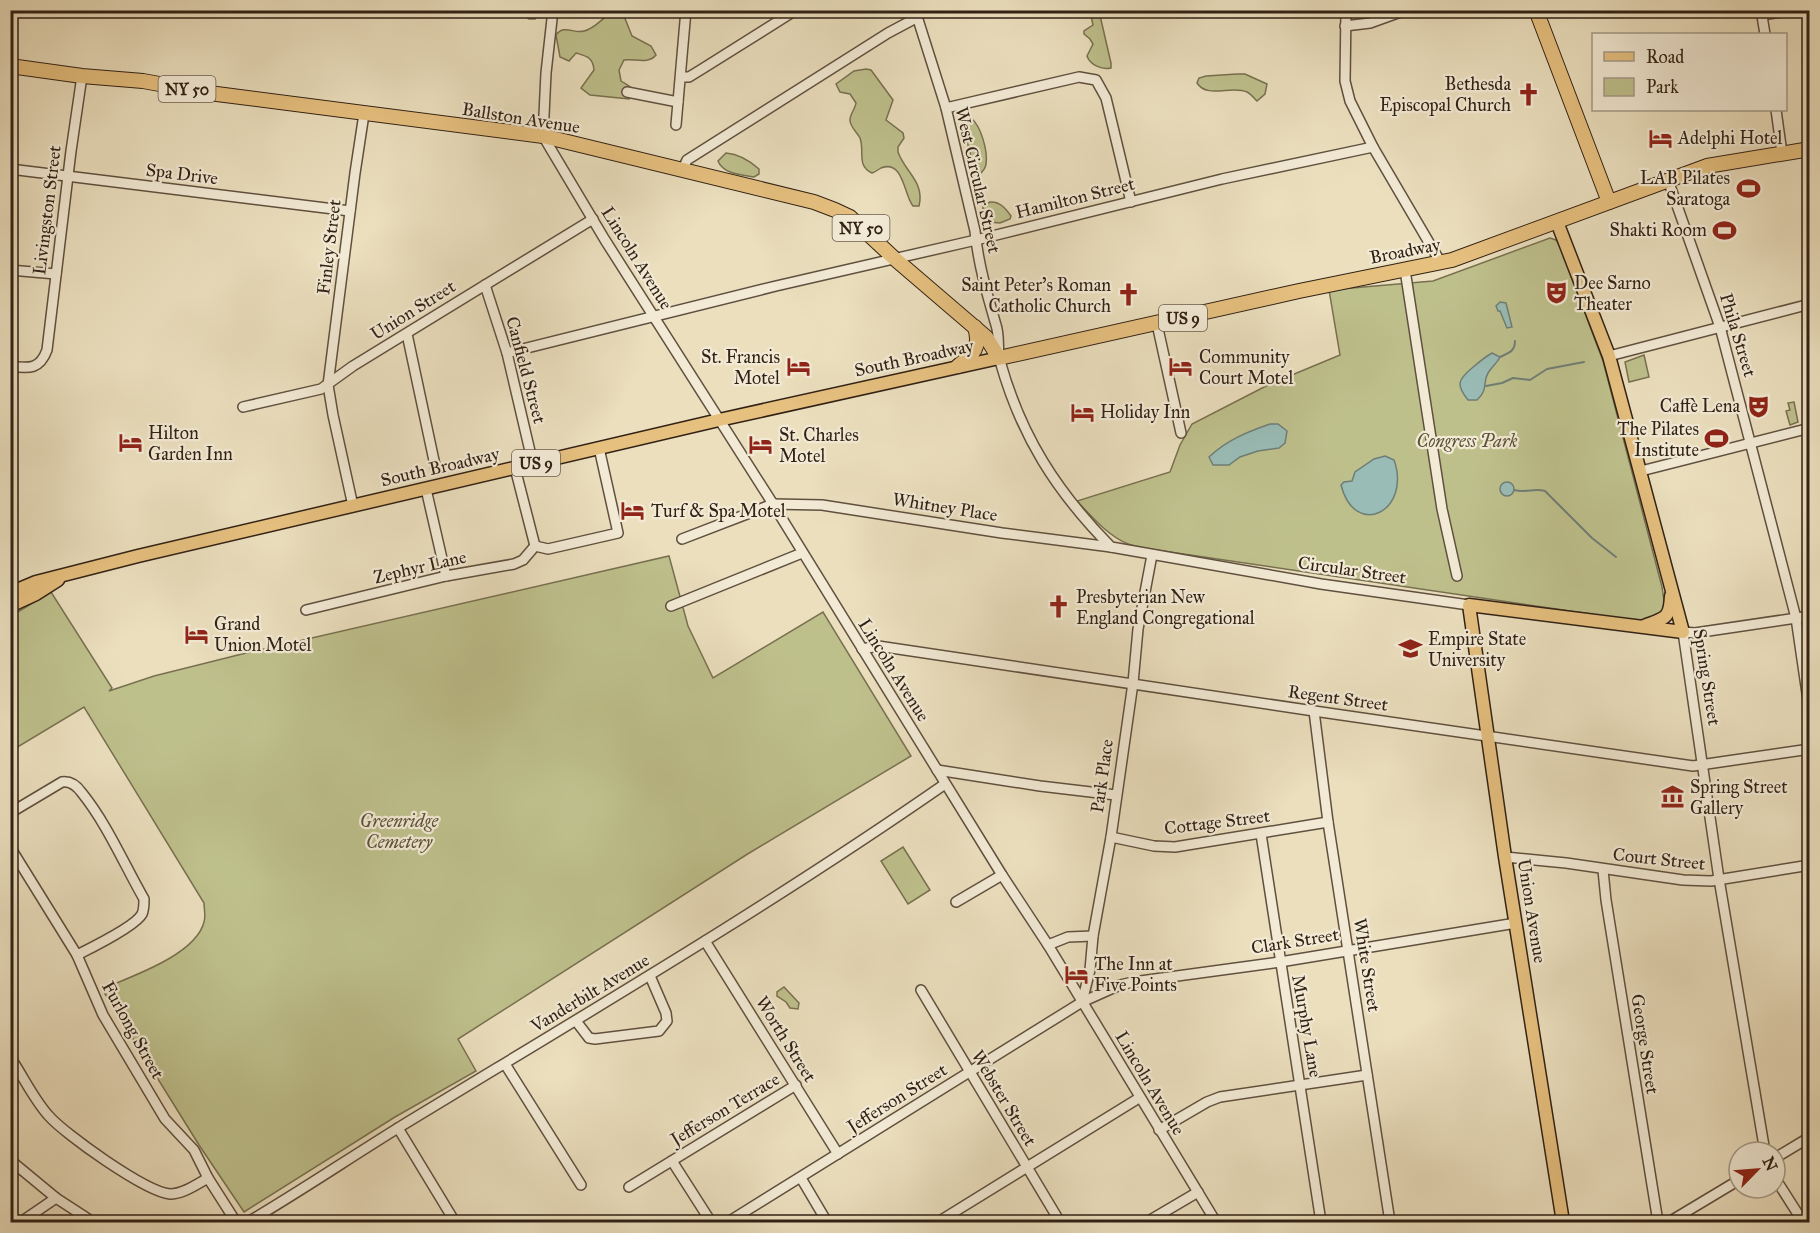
<svg xmlns="http://www.w3.org/2000/svg" width="1820" height="1233" viewBox="0 0 1820 1233" font-family="'IM FELL Great Primer',serif">
<rect width="100%" height="100%" fill="#ebdfbe"/>
<filter id="stains"><feTurbulence type="fractalNoise" baseFrequency=".00333" numOctaves="4"/><feColorMatrix values="0 0 0 0 .2 0 0 0 0 .09 0 0 0 0 .02 0 0 0 .5 -.17"/></filter>
<radialGradient id="worn" r=".72"><stop offset=".6" stop-color="#630" stop-opacity="0"/><stop offset="1" stop-color="#630" stop-opacity=".3"/></radialGradient>
<g fill="#bec08c" stroke="#787050" stroke-width="1.5">
<polygon points="523,11 523,10 543,11 535,19 529,19 524,16"/>
<path d="M614,11l10,5 8,20 19,10 5,9c-8,10 -22,3 -32,5l-5,10 2,11c6,4 12,5 13,14l-5,4 -39,-4 -9,-7 13,-18c-1,-13 -8,-14 -18,-17l-7,8 -9,-4 -4,-22c8,-11 18,-1 28,-4 11,-2 20,-15 30,-20z"/>
<path d="M1090,11h9l12,52v5c-9,2 -21,-3 -24,-12l6,-12 -3,-5 -6,-5v-3l9,-6z"/>
<path d="M866,69l5,1 22,30 -7,20 17,13 1,5 -6,9v5c7,20 27,30 21,54h-6c-9,-10 -9,-47 -32,-38 -3,2 -6,4 -9,5 -16,-8 -7,-21 -12,-35 -3,-6 -9,-10 -10,-17 -1,-5 5,-12 6,-18l-6,-9 -10,-2 -4,-8 18,-13z"/>
<path d="M1237,74h8l22,10 -2,10 -8,7c-3,-3 -6,-7 -10,-9 -15,-7 -40,7 -50,-9l2,-5 7,-2z"/>
<path d="M965,118h6c10,8 17,33 15,46 0,5 -5,9 -8,12l-3,1c-4,-8 -3,-16 -5,-25 -3,-10 -6,-19 -8,-29z"/>
<path d="M726,153c12,1 24,8 33,16v5l-5,3c-12,-2 -31,-3 -36,-16z"/>
<path d="M990,202c10,-1 16,7 21,14l-1,3 -10,4 -11,-1 -6,-9v-7z"/>
<path d="M1550,238l6,2 3,4 44,117 59,226 3,20 -5,10 -15,5 -489,-72c-10,-2 -20,-3 -28,-6 -20,-8 -37,-28 -51,-43l93,-29 10,-27 12,-21 76,-39 72,-30 -11,-65 104,-9z"/>
<polygon points="1644,355 1649,377 1629,382 1625,362"/>
<polygon points="1794,402 1798,422 1790,425 1786,411 1790,410 1788,403"/>
<path d="M669,556l19,70 25,52 110,-66 88,144 -165,99 -288,184 18,32 -81,46 -151,95 -45,-67 -97,-156c28,-12 94,-34 102,-67 2,-6 0,-13 0,-19l-120,-196 -73,44v-135l40,-24 61,96 -3,3 45,-15 88,-22z"/>
<polygon points="903,847 930,890 908,904 881,861"/>
<polygon points="784,987 799,1003 798,1009 790,1008 786,1002 777,996 777,992"/>
</g>
<g fill="#99bcb6" stroke="#6f7e76" stroke-width="1.5">
<polygon points="1500,302 1506,303 1512,327 1507,328 1500,311 1498,311 1496,306"/>
<path d="M1492,353l8,4c-3,6 -9,11 -12,16 -6,10 1,16 -11,27h-9c-13,-16 -9,-21 4,-32 7,-6 13,-11 20,-15z"/>
<path d="M1270,424h8l9,7 -2,12 -6,5 -21,3 -18,6 -11,8h-16l-4,-8c18,-17 38,-25 61,-33z"/>
<path d="M1385,456l9,4c18,51 -39,80 -53,25l3,-3 8,-1 3,-9 19,-13z"/>
<circle cx="1507" cy="489" r="7"/>
</g>
<g fill="none" stroke-linecap="round" stroke-linejoin="round">
<g stroke="#6f7e76" stroke-width="2">
<path d="M1500,357c8,-4 15,-5 15,-16"/>
<polyline points="1486,386 1502,383 1513,378 1530,380 1547,369 1584,362"/>
<path d="M1514,490c13,3 20,-2 31,1l47,47 24,19"/>
</g>
<defs>
<g id="minor">
<polyline points="553,10 546,73 543,136 605,240 773,504 1002,875 1048,945 1216,1222"/>
<path d="M915,10l31,98 29,123c3,32 12,63 21,94 4,12 1,24 4,36 21,75 56,130 111,186l210,37 148,21"/>
<polyline points="1346,10 1345,81 1350,101 1373,147 1441,263"/>
<polyline points="1761,10 1765,34"/>
<polyline points="1762,15 1795,10"/>
<polyline points="1345,26 1370,23 1406,10"/>
<polyline points="681,77 689,77 702,69 796,10"/>
<polyline points="627,92 678,102"/>
<polyline points="946,108 1079,77 1096,80 1106,98 1131,202"/>
<polyline points="1776,110 1782,153"/>
<polyline points="676,125 686,10"/>
<polyline points="10,169 350,211"/>
<polyline points="682,171 687,160 888,33 918,17"/>
<polyline points="1668,180 1720,327 1796,618 1810,714"/>
<polyline points="10,270 56,274"/>
<polyline points="1405,270 1442,509 1457,576"/>
<polyline points="485,285 507,353 533,464"/>
<polyline points="1157,324 1181,433"/>
<polyline points="407,334 436,470"/>
<polyline points="507,353 776,286 976,240 1222,179 1373,147"/>
<polyline points="1609,356 1810,304"/>
<path d="M10,366c20,3 30,3 37,-16l24,-199 11,-75"/>
<polyline points="243,407 321,389 353,366 593,219"/>
<polyline points="515,468 535,546"/>
<polyline points="1641,471 1810,428"/>
<polyline points="426,489 446,576"/>
<polyline points="353,506 333,415 328,385 355,173 364,114"/>
<polyline points="682,539 773,504 822,505 1002,533 1111,547"/>
<polyline points="535,546 548,549 618,533 599,448"/>
<polyline points="671,606 802,553"/>
<polyline points="306,610 446,576 514,564 523,560 535,546"/>
<polyline points="862,649 878,646 1314,711 1693,766 1810,749"/>
<polyline points="1314,711 1328,822 1390,1222"/>
<polyline points="937,770 1040,786 1116,795"/>
<path d="M10,813l52,-31c8,-1 15,4 20,11 25,31 42,71 62,106 0,5 0,11 -2,15 -6,12 -51,34 -65,41"/>
<polyline points="1261,834 1321,1222"/>
<polyline points="1111,837 1154,846 1175,847 1328,822"/>
<polyline points="10,847 77,955 103,1015 165,1119 194,1150 208,1178 236,1222"/>
<polyline points="1505,857 1566,863 1683,880 1711,881 1810,865"/>
<polyline points="1603,870 1606,900 1658,1222"/>
<polyline points="956,902 1002,875"/>
<polyline points="705,941 838,1154"/>
<polyline points="1048,945 1068,937 1093,936"/>
<polyline points="921,990 1060,1222"/>
<polyline points="1082,1002 1090,970 1093,936 1111,837 1133,683 1138,629 1152,555"/>
<polyline points="576,1021 589,1038 595,1039 659,1031 667,1021 666,1013 650,976"/>
<path d="M10,1057c13,19 23,41 38,58 16,19 98,77 122,79 13,0 27,-10 38,-16"/>
<polyline points="505,1064 581,1185"/>
<polyline points="398,1128 455,1222"/>
<polyline points="1159,1130 1207,1102 1220,1097 1367,1075"/>
<polyline points="1765,1152 1719,879 1683,632 1695,633 1810,616"/>
<polyline points="1775,1158 1810,1137"/>
<polyline points="10,1160 56,1198 93,1222"/>
<polyline points="672,1161 711,1222"/>
<polyline points="801,1178 827,1222"/>
<polyline points="1775,1178 1803,1222"/>
<polyline points="629,1187 796,1085"/>
<polyline points="21,1222 56,1198"/>
<path d="M248,1222c51,-30 100,-63 150,-94 184,-112 370,-221 547,-344"/>
<polyline points="728,1222 1082,1002 1120,985 1133,982 1280,962 1516,923"/>
<polyline points="938,1222 1139,1098"/>
<polyline points="1147,1222 1198,1192"/>
<polyline points="1669,1222 1739,1180"/>
</g>
<g id="major">
<polyline points="1557,222 1609,356 1683,632 1469,605 1505,857 1563,1222"/>
<polyline points="10,593 36,582 138,556 719,420 999,358"/>
<polyline points="10,606 36,594 58,580"/>
<path d="M1644,626c21,-8 26,-7 27,-30"/>
</g>
<g id="highway">
<polyline points="1536,10 1609,202"/>
<polyline points="10,66 82,76 143,81 209,93 543,136 814,202 835,210 850,217 895,259 986,337 999,358 1299,291 1452,260 1707,166 1810,149"/>
<path d="M958,366c16,-12 23,-19 17,-39"/>
</g>
</defs>
<use href="#minor" stroke="#60503f" stroke-width="12"/>
<use href="#major" stroke="#312115" stroke-width="15"/>
<use href="#highway" stroke="#312115" stroke-width="16"/>
<use href="#minor" stroke="#f2ead5" stroke-width="9"/>
<use href="#major" stroke="#e6c07f" stroke-width="12"/>
<use href="#highway" stroke="#e6c07f" stroke-width="14"/>
</g>
<defs>
<symbol id="church-bare" viewBox="-9 -9 18 18"><path d="M-1.2-6h2.4v3.5h3.3v2.4h-3.3V6h-2.4V-.1h-3.3v-2.4h3.3Z" fill="#8f2418" stroke="#f2ead5" stroke-width="2.5" paint-order="stroke"/></symbol>
<symbol id="hotel-bare" viewBox="-9 -9 18 18"><path d="M-6-4.5h1.5V1H6V5H4.5V3h-9V5H-6ZM-4 0a1.8 1.8 0 1 1 3.6 0ZM.5 0V-2.5h3Q6-2.5 6 0Z" fill="#8f2418" stroke="#f2ead5" stroke-width="2.5" paint-order="stroke"/></symbol>
<symbol id="stadium-bare" viewBox="-9 -9 18 18"><path d="M0-5a6.5 5 0 1 0 0 10a6.5 5 0 1 0 0-10ZM-3.5-1.8h7v3.6h-7Z" fill="#8f2418" stroke="#f2ead5" stroke-width="2.5" paint-order="stroke"/></symbol>
<symbol id="theatre-bare" viewBox="-9 -9 18 18"><path d="M-5-5.5Q0-4 5-5.5V0Q5 5 0 6Q-5 5-5 0ZM-3.3-2.5H-1v1.5H-3.3ZM1-2.5H3.3v1.5H1ZM-2.8 1Q0 5.5 2.8 1Z" fill="#8f2418" stroke="#f2ead5" stroke-width="2.5" paint-order="stroke"/></symbol>
<symbol id="university-bare" viewBox="-9 -9 18 18"><path d="M0-5L7-2L0 1L-7-2ZM-4 1L0 2.5L4 1V4Q0 6-4 4Z" fill="#8f2418" stroke="#f2ead5" stroke-width="2.5" paint-order="stroke"/></symbol>
<symbol id="museum-bare" viewBox="-9 -9 18 18"><path d="M0-6L6-3V-2H-6V-3ZM-5-1h2V3h-2ZM-1-1h2V3h-2ZM3-1h2V3H3ZM-6 4H6V6H-6Z" fill="#8f2418" stroke="#f2ead5" stroke-width="2.5" paint-order="stroke"/></symbol>
</defs>
<g fill-rule="evenodd">
<use href="#church-bare" x="1512" y="78" width="33" height="33"/>
<use href="#hotel-bare" x="1644" y="122" width="33" height="33"/>
<use href="#stadium-bare" x="1732" y="172" width="33" height="33"/>
<use href="#stadium-bare" x="1708" y="214" width="33" height="33"/>
<use href="#theatre-bare" x="1540" y="276" width="33" height="33"/>
<use href="#church-bare" x="1112" y="278" width="33" height="33"/>
<use href="#hotel-bare" x="782" y="350" width="33" height="33"/>
<use href="#hotel-bare" x="1164" y="350" width="33" height="33"/>
<use href="#theatre-bare" x="1742" y="390" width="33" height="33"/>
<use href="#hotel-bare" x="1066" y="396" width="33" height="33"/>
<use href="#stadium-bare" x="1700" y="422" width="33" height="33"/>
<use href="#hotel-bare" x="114" y="426" width="33" height="33"/>
<use href="#hotel-bare" x="744" y="428" width="33" height="33"/>
<use href="#hotel-bare" x="616" y="494" width="33" height="33"/>
<use href="#church-bare" x="1042" y="590" width="33" height="33"/>
<use href="#hotel-bare" x="180" y="618" width="33" height="33"/>
<use href="#university-bare" x="1394" y="632" width="33" height="33"/>
<use href="#museum-bare" x="1656" y="780" width="33" height="33"/>
<use href="#hotel-bare" x="1060" y="958" width="33" height="33"/>
</g>
<g text-anchor="middle" dominant-baseline="central" stroke-width="4.5" stroke-linejoin="round" paint-order="stroke">
<g fill="#f2ead5" stroke="#6b5d4f" stroke-width="1.5">
<rect x="158.5" y="76" width="57" height="26" rx="4.5"/>
<rect x="832.5" y="215" width="57" height="26" rx="4.5"/>
<rect x="1159" y="305" width="48" height="26" rx="4.5"/>
<rect x="512" y="450" width="48" height="26" rx="4.5"/>
</g>
<g font-size="16" font-weight="bold" fill="#312115">
<text x="187" y="89">NY 50</text>
<text x="861" y="228">NY 50</text>
<text x="1183" y="318">US 9</text>
<text x="536" y="463">US 9</text>
</g>
<g font-size="18" fill="#312115" stroke="#f2ead5" text-anchor="start">
<text x="1511" y="84" text-anchor="end">Bethesda<tspan x="1511" dy="21">Episcopal Church</tspan></text>
<text x="1678" y="138">Adelphi Hotel</text>
<text x="1730" y="178" text-anchor="end">LAB Pilates<tspan x="1730" dy="21">Saratoga</tspan></text>
<text x="1707" y="230" text-anchor="end">Shakti Room</text>
<text x="1574" y="283">Dee Sarno<tspan x="1574" dy="21">Theater</tspan></text>
<text x="1111" y="285" text-anchor="end">Saint Peter's Roman<tspan x="1111" dy="21">Catholic Church</tspan></text>
<text x="780" y="357" text-anchor="end">St. Francis<tspan x="780" dy="21">Motel</tspan></text>
<text x="1199" y="357">Community<tspan x="1199" dy="21">Court Motel</tspan></text>
<text x="1740" y="406" text-anchor="end">Caffè Lena</text>
<text x="1100" y="412">Holiday Inn</text>
<text x="1699" y="429" text-anchor="end">The Pilates<tspan x="1699" dy="21">Institute</tspan></text>
<text x="148" y="433">Hilton<tspan x="148" dy="21">Garden Inn</tspan></text>
<text x="779" y="435">St. Charles<tspan x="779" dy="21">Motel</tspan></text>
<text x="651" y="511">Turf &amp; Spa Motel</text>
<text x="1076" y="597">Presbyterian New<tspan x="1076" dy="21">England Congregational</tspan></text>
<text x="214" y="624">Grand<tspan x="214" dy="21">Union Motel</tspan></text>
<text x="1428" y="639">Empire State<tspan x="1428" dy="21">University</tspan></text>
<text x="1690" y="787">Spring Street<tspan x="1690" dy="21">Gallery</tspan></text>
<text x="1094" y="964">The Inn at<tspan x="1094" dy="21">Five Points</tspan></text>
</g>
<g font-size="18" fill="#312115" stroke="#f2ead5">
<text transform="translate(521 118) rotate(9)">Ballston Avenue</text>
<text transform="translate(182 174) rotate(7)">Spa Drive</text>
<text transform="translate(978 180) rotate(77)">West Circular Street</text>
<text transform="translate(1075 198) rotate(-14)">Hamilton Street</text>
<text transform="translate(47 210) rotate(-83)">Livingston Street</text>
<text transform="translate(329 247) rotate(-83)">Finley Street</text>
<text transform="translate(1405 251) rotate(-11)">Broadway</text>
<text transform="translate(637 258) rotate(58)">Lincoln Avenue</text>
<text transform="translate(413 310) rotate(-32)">Union Street</text>
<text transform="translate(1738 335) rotate(73)">Phila Street</text>
<text transform="translate(914 358) rotate(-12)">South Broadway</text>
<text transform="translate(526 370) rotate(75)">Canfield Street</text>
<text transform="translate(440 467) rotate(-13)">South Broadway</text>
<text transform="translate(945 507) rotate(9)">Whitney Place</text>
<text transform="translate(420 567) rotate(-13)">Zephyr Lane</text>
<text transform="translate(1352 570) rotate(8)">Circular Street</text>
<text transform="translate(894 670) rotate(58)">Lincoln Avenue</text>
<text transform="translate(1707 677) rotate(81)">Spring Street</text>
<text transform="translate(1338 698) rotate(8)">Regent Street</text>
<text transform="translate(1102 776) rotate(-82)">Park Place</text>
<text transform="translate(1217 822) rotate(-7)">Cottage Street</text>
<text transform="translate(1659 859) rotate(6)">Court Street</text>
<text transform="translate(1532 911) rotate(81)">Union Avenue</text>
<text transform="translate(1295 941) rotate(-9)">Clark Street</text>
<text transform="translate(1367 965) rotate(81)">White Street</text>
<text transform="translate(590 993) rotate(-31)">Vanderbilt Avenue</text>
<text transform="translate(1307 1026) rotate(80)">Murphy Lane</text>
<text transform="translate(133 1030) rotate(61)">Furlong Street</text>
<text transform="translate(786 1039) rotate(58)">Worth Street</text>
<text transform="translate(1645 1044) rotate(81)">George Street</text>
<text transform="translate(1150 1083) rotate(59)">Lincoln Avenue</text>
<text transform="translate(897 1098) rotate(-32)">Jefferson Street</text>
<text transform="translate(1004 1098) rotate(59)">Webster Street</text>
<text transform="translate(725 1109) rotate(-31)">Jefferson Terrace</text>
</g>
<g font-size="18" font-style="italic" fill="#5b5139" stroke="#f2ead5">
<text x="1467" y="441">Congress Park</text>
<text x="399" y="821">Greenridge<tspan x="399" dy="21">Cemetery</tspan></text>
</g>
</g>
<rect width="1820" height="1233" fill="none" stroke="#ebdfbe" stroke-width="36"/>
<rect x="12" y="12" width="1796" height="1209" fill="none" stroke="#312115" stroke-width="3"/>
<rect x="18" y="18" width="1784" height="1197" fill="none" stroke="#312115" stroke-width="1.5"/>
<rect x="1592" y="33" width="195" height="78" fill="#f2ead5" stroke="#a59a88" stroke-width="1.5"/>
<rect x="1604" y="52" width="30" height="9" fill="#e6c07f" stroke="#a59a88" stroke-width="1.5"/>
<text x="1646" y="63" font-size="18" fill="#312115">Road</text>
<rect x="1604" y="78" width="30" height="18" fill="#bec08c" stroke="#a59a88" stroke-width="1.5"/>
<text x="1646" y="93" font-size="18" fill="#312115">Park</text>
<g transform="translate(1757 1170) rotate(65)"><circle r="28" fill="#f2ead5" stroke="#a59a88" stroke-width="1.5"/>
<path d="M0-4.5L10 22L0 15L-10 22Z" fill="#8f2418"/>
<text y="-9" font-size="16" font-weight="bold" text-anchor="middle" fill="#312115">N</text>
</g>
<rect width="100%" height="100%" filter="url(#stains)"/>
<rect width="100%" height="100%" fill="url(#worn)"/>
</svg>
